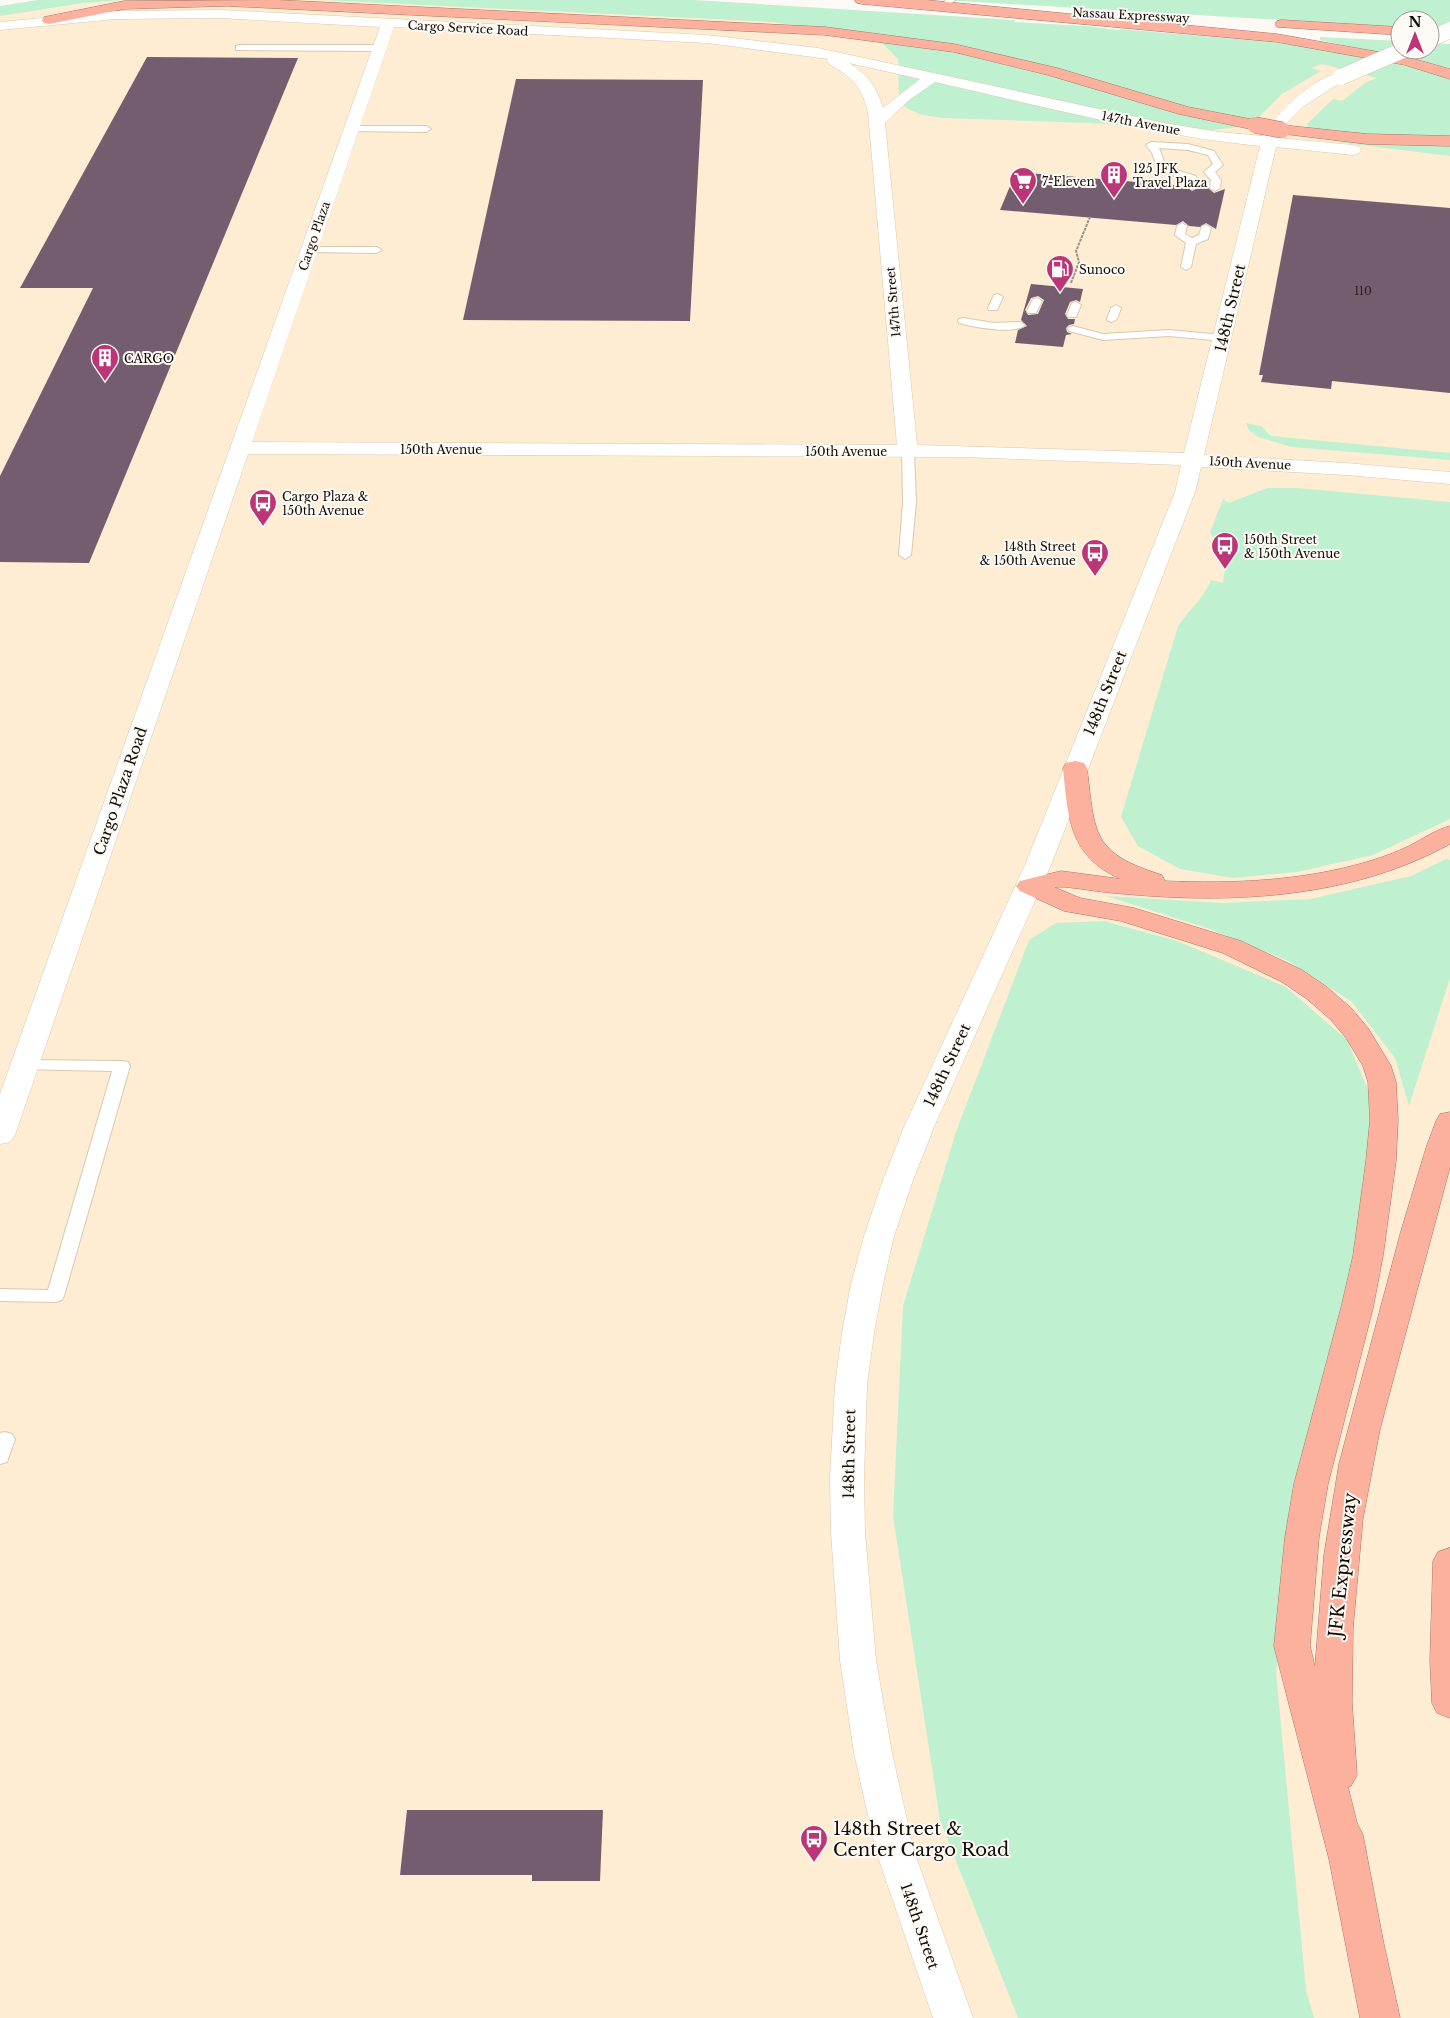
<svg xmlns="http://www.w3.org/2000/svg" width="1450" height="2018" viewBox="0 0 1450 2018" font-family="'Libre Baskerville',serif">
<rect width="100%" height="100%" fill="#fdfaf5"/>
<polygon fill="#feedd3" points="70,0 417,0 1275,49 1420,81 1450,108 1450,2018 0,2018 0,10"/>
<g fill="#bff0d0">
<polygon points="38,0 121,0 83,3 0,16 0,6"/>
<path d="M323,0h371l321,20 -1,2 71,4 34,4 1,-1 174,15 117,23 39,11v78l-105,-13 -23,-5 -12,-7 -3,-7 26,-25 9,2 23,-18 12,-5 -55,-14 -11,4 10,3 -39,23 -23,23 -20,10 -27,3 -26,-1 -97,-6 -146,-5c-17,-2 -31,-4 -44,-16l-1,-43 -15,-15 -36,-12 -75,-10z"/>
<polygon points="942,0 1450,0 1450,30 1430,29 1430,20 1400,20 1400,27"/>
<polygon points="1320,37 1400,41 1400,50 1430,50 1430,43 1450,44 1450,68 1320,40"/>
<polygon points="1246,423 1261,426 1271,436 1450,453 1450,460 1292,447 1258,437 1249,430"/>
<path d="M1267,488h30l153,14v317l-77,36 -76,17 -64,6 -53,-9 -42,-23 -17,-29 57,-191c11,-16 26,-28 33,-46l12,3 4,-31 -7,-2 -10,-18 13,-33 6,4z"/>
<polygon points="1446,859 1450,860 1450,978 1409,1106 1395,1058 1352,1002 1288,961 1210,929 1106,896 1221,903 1310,899 1411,876"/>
<polygon points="1104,921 1177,941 1286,987 1347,1040 1373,1102 1361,1220 1319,1406 1276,1672 1306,1990 1314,2018 1018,2018 940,1820 893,1516 903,1306 956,1132 1029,940 1056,923"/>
</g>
<g fill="#735d6f" fill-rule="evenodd">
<polygon points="147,57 298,58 89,563 0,562 0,476 93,288 20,288"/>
<polygon points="516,79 703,80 690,321 463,320"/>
<polygon points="1016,172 1186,186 1192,191 1200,187 1208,188 1214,193 1225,189 1216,229 1206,223 1200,227 1189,226 1183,221 1176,225 1000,210"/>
<polygon points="1293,195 1450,208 1450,393 1332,381 1331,389 1261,382 1263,375 1259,375"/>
<path d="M1031,284l52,5 -3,13 -4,-2 -6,2 -5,12 3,5h7l-1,5 -5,1 -3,3 1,4 5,2 -6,1 -3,12 -48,-4 3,-13 9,-4 -6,-6zM1038,296l6,4 -6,14 -10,1 -3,-5 6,-12z"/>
<polygon points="407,1810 603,1810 600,1881 532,1881 532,1875 400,1875"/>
</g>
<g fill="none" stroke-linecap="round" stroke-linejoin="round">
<defs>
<g id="service">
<polygon points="946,0 955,0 948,7 942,7 941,5"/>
<polygon points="239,45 379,45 383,48 379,51 236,50 236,46"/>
<polygon points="351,126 426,126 431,129 426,132 348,131 346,129"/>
<polygon points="1151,142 1188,144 1214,151 1223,165 1215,172 1221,180 1220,188 1215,191 1210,188 1211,180 1204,172 1213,164 1208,155 1188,150 1159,148 1166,167 1196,176 1198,186 1193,189 1188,186 1188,180 1159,171 1152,153 1146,145"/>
<polygon points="1182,223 1187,226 1185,234 1192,238 1199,235 1202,226 1206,225 1211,228 1208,239 1196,244 1191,267 1186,270 1181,267 1186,243 1175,235 1177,226"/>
<polygon points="309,247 377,247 382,250 377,253 305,252 304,250 305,248"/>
<polygon points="998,294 1003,297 997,310 989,310 988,308 994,295"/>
<polygon points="1037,298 1042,301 1036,313 1028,313 1027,311 1033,299"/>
<polygon points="1076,302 1081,305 1076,317 1068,317 1067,315 1072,303"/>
<polygon points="1116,305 1121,308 1117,319 1112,322 1108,321 1107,319 1111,308"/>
<path d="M963,318l31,5 26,-1 5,3c-10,10 -52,2 -66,-2l-1,-2 1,-2z"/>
<polygon points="1073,326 1103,334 1169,330 1223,335 1228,338 1223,341 1169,336 1103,340 1069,331 1068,329 1069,327"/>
<polygon points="908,447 914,451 916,503 911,555 905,559 899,555 903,503 902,451"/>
<polygon points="24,1060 122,1061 128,1062 130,1066 64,1296 62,1300 55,1302 0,1301 0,1289 48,1290 112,1071 18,1069 16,1065 18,1061"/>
<polygon points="5,1432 12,1434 15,1439 7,1462 0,1464 0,1433"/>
</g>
<path id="minor" d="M220,10l487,25 111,13 346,75 55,9 44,4c11,-21 58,-68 83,-62l3,3 -45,29 -17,17 -9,15 75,7 6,2 2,3 -2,3 -6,2 -77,-8 -72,308 142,8 104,9v12l-104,-9 -145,-8 -6,25 -144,373 -117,262 -21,53 -19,56 -11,48 -9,49 -7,52 -3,93 1,54 11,128 16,93 22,98 59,167h-40l-57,-167 -22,-98 -14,-93 -9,-128 -1,-54 5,-93 7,-52 9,-49 13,-48 19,-56 21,-53 121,-262 150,-373 6,-27 -219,-8 -714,-3 -233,681 -5,7 -10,2v-50l380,-1067 -160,-9 -104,1 -116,11v-8l116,-11zM394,27l313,16 121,16 -1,2 2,3c24,14 32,21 39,48l29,333 -645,-3zM849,63l71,16 -37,29c-6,-21 -16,-34 -34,-45zM935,82c107,24 215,53 325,64l-76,307 -267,-8 -32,-322 24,-23z"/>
<g id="motorway">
<polygon points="277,0 825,27 954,44 1057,68 1188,107 1255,120 1261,122 1263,125 1261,128 1255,130 1179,114 1048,75 954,52 825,35 227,6 124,9 49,24 44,23 42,20 44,17 124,1"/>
<polygon points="855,0 926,0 1277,34 1407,57 1450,69 1450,79 1405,65 1277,42 862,4 857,3"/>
<polygon points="1282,20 1400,27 1400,35 1277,27 1275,24 1277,21"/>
<polygon points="1282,125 1367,134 1450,136 1450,146 1367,144 1276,133 1274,130 1276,127"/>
<path d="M1075,761l9,2 3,5c8,67 5,85 75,107l3,6c68,3 139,0 205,-20 13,-4 27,-9 39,-15 14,-7 26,-16 41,-20v18c-98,54 -216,60 -325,50 -20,-1 -40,-5 -60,-7h-11l26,11 54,10 107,33 61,29 25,17 24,21 17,20 23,38 5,16 2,38 -2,41 -13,95 -10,52 -45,176 -9,53 -9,109 5,21 9,-112 15,-91 62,-233 25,-83 10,-27 4,-7 10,-2v55l-70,262 -17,89 -10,110 -1,74 5,73 -6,11 -3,1 9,36 6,12 20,105 17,78h-40l-31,-159 -55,-213 11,-109 9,-53 47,-176 12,-52 13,-95 4,-41 -2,-38 -5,-16 -17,-28 -15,-18 -24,-21 -25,-17 -59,-29 -102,-32 -57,-10 -44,-20 -4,-5 4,-5 41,-10 60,8c-52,-22 -53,-62 -58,-111l3,-5z"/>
<polygon points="1450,1548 1450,1718 1437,1713 1432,1703 1430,1661 1433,1561 1438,1552"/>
</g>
</defs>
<use href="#service" stroke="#d9c9af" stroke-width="2"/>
<use href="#minor" stroke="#d9c9af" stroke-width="1"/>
<use href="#motorway" stroke="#a97767" stroke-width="1"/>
<polyline stroke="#98948e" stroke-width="2" stroke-dasharray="3 1" stroke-linecap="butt" points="1071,283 1079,262 1076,251 1090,217"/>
<use href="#service" fill="#fff" fill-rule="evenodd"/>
<use href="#minor" fill="#fff" fill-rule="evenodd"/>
<use href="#motorway" fill="#fbb19d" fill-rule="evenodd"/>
<defs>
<g id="minor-bridge">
<polyline points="1430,39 1450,30"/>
<polyline points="1341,77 1403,50"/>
</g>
<polyline id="motorway-bridge" points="1255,125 1282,130"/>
</defs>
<use href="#minor-bridge" stroke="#d9c9af" stroke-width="17" stroke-linecap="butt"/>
<use href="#motorway-bridge" stroke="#a97767" stroke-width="17" stroke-linecap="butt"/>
<use href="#minor-bridge" stroke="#fff" stroke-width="16"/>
<use href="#motorway-bridge" stroke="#fbb19d" stroke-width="16"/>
</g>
<defs>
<symbol id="building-pin" viewBox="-11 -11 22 30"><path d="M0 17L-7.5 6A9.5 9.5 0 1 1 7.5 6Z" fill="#bc3576" stroke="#fdfaf5"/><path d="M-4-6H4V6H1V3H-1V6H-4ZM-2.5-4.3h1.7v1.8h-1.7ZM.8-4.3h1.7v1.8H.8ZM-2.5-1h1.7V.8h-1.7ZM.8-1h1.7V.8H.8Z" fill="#fff"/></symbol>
<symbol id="supermarket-pin" viewBox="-11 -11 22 30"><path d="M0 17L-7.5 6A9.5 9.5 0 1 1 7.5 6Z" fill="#bc3576" stroke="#fdfaf5"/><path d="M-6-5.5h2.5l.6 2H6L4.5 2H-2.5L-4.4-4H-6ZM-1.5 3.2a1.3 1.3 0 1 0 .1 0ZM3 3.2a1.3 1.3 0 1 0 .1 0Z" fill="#fff"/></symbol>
<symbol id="fuel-pin" viewBox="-11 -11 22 30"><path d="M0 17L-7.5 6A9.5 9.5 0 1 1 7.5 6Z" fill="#bc3576" stroke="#fdfaf5"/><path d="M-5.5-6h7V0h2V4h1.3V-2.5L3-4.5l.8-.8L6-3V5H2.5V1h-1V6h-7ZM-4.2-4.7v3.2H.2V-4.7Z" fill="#fff"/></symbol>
<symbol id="bus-pin" viewBox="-11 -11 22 30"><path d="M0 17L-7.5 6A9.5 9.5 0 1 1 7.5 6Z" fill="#bc3576" stroke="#fdfaf5"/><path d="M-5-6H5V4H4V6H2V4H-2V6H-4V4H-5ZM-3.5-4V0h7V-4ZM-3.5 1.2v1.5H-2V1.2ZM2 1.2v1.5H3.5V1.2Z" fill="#fff"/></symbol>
</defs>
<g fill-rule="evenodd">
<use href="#building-pin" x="1098" y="159" width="32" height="43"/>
<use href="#supermarket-pin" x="1007" y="165" width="32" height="43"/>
<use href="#fuel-pin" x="1044" y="253" width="32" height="43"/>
<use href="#building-pin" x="89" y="342" width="32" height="43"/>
<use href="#bus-pin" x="247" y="487" width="32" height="43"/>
<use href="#bus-pin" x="1209" y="530" width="32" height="43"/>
<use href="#bus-pin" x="1079" y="537" width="32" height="43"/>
<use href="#bus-pin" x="798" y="1823" width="32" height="43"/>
</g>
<g text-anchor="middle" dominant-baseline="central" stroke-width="4" stroke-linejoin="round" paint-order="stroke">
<g font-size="11" fill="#29201f">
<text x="1363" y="291">110</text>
</g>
<g font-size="12" fill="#100b04" stroke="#fdfaf5">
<text transform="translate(1131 15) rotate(3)">Nassau Expressway</text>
<text transform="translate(468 28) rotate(3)">Cargo Service Road</text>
<text transform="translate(1141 123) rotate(11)">147th Avenue</text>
<text transform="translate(314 236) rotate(-71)">Cargo Plaza</text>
<text transform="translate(893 302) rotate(-95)">147th Street</text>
<text x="441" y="449">150th Avenue</text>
<text x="846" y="451">150th Avenue</text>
<text transform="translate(1250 463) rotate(3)">150th Avenue</text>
</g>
<g font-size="12" fill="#100b04" stroke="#fdfaf5" text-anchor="start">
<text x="1133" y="168">125 JFK<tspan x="1133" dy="14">Travel Plaza</tspan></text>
<text x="1042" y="181">7-Eleven</text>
<text x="1079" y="269">Sunoco</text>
<text x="124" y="358">CARGO</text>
<text x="282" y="496">Cargo Plaza &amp;<tspan x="282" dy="14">150th Avenue</tspan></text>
<text x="1244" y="539">150th Street<tspan x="1244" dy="14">&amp; 150th Avenue</tspan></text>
<text x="1076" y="546" text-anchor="end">148th Street<tspan x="1076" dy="14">&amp; 150th Avenue</tspan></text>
</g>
<g font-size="15" fill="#100b04" stroke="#fdfaf5">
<text transform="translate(1230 308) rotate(-77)">148th Street</text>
<text transform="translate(1105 693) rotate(-68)">148th Street</text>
<text transform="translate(120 791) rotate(-71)">Cargo Plaza Road</text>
<text transform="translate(947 1065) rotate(-65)">148th Street</text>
<text transform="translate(849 1454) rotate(-89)">148th Street</text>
<text transform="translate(920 1926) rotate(71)">148th Street</text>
</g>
<g font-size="18" fill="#100b04" stroke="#fdfaf5">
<text transform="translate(1343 1565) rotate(-84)">JFK Expressway</text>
</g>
<g font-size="18" fill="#100b04" stroke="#fdfaf5" text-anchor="start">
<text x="833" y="1829">148th Street &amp;<tspan x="833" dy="21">Center Cargo Road</tspan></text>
</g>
</g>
<g transform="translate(1415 35)"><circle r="24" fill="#fdfaf5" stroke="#9e9a95"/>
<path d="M0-4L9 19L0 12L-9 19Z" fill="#bc3576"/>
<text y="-8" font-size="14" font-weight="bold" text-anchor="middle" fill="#100b04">N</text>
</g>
</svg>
